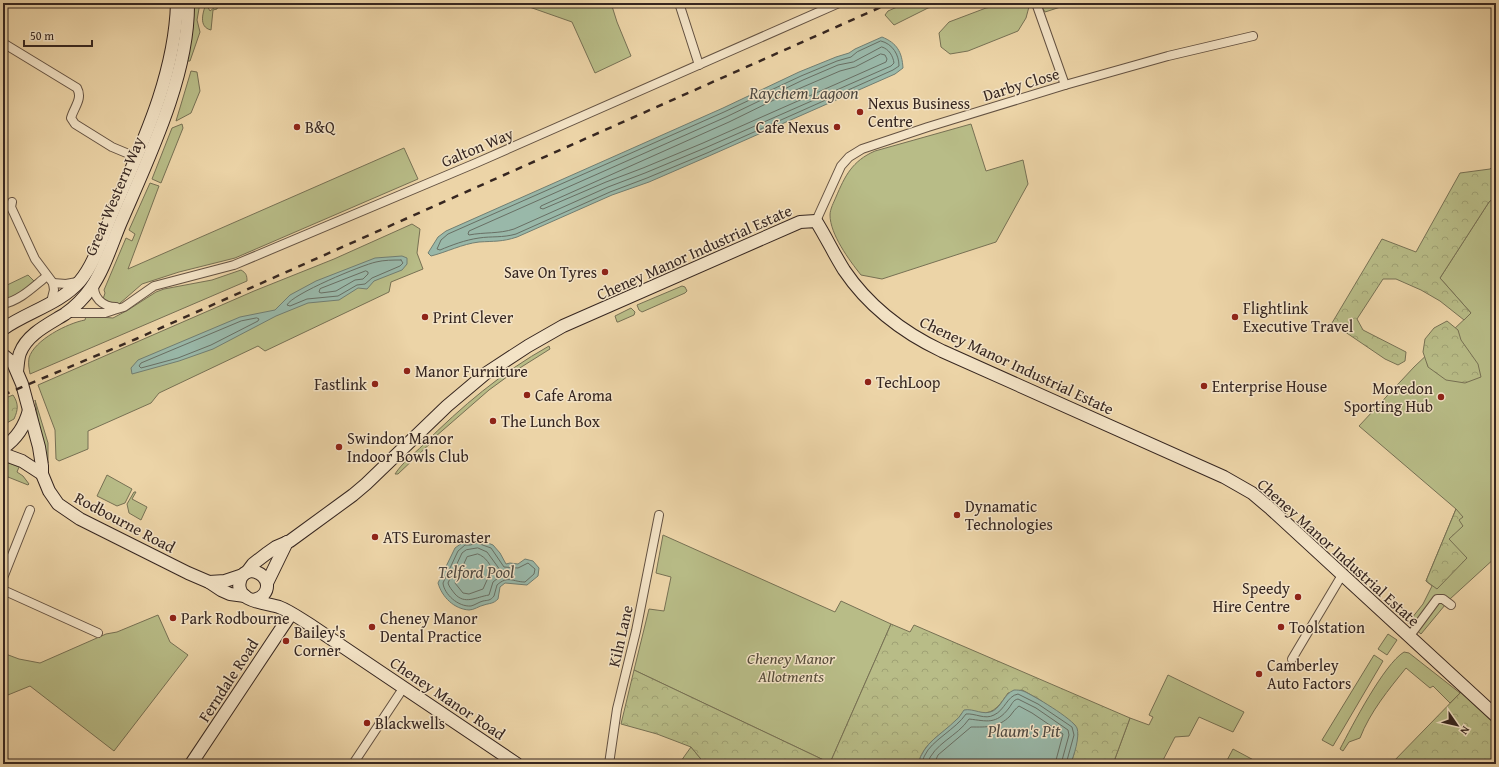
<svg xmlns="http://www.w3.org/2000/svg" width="1499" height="767" viewBox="0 0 1499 767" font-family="'Gentium Book Plus',serif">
<defs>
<pattern id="forest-crowns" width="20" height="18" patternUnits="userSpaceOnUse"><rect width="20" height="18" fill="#b8bc87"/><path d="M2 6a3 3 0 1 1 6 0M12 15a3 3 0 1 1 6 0" fill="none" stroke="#9fa174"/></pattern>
</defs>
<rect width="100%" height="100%" fill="#ecd4a7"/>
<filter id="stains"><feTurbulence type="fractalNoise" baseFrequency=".005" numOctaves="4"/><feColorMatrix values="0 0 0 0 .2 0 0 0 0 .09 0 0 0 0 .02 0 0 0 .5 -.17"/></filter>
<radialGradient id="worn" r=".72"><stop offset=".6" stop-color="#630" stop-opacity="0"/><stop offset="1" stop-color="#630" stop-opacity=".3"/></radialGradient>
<g fill="#b8bc87" stroke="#777154">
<polygon points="194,3 200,3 197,20 200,32 190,61 187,61"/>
<path d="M216,3h3l-2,6 -4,1 -2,20c-13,-3 -8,-18 -5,-26l4,7 5,-4z"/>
<polygon points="518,3 611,3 617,22 631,56 595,73 572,22"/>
<polygon points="906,3 950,3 928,8 894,25 885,15 888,11"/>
<polygon points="1003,3 1030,3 1026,18 1018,31 968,51 950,54 941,47 939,33 949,22 986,8 1002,5"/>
<polygon points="1042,3 1073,3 1045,12 1042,7"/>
<polygon points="191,71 197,72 200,91 191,113 176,121"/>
<polygon points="182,124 183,128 161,183 152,179 172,128"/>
<path d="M971,124l15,47 37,-11 5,24 -32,58 -114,37 -21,-4c-12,-15 -31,-41 -31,-60 0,-6 4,-13 6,-18 9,-21 16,-36 39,-46z"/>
<polygon points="404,148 418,179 235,258 179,272 142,284 119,304 116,305 103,299 105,293 104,290 126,238 132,241 135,234 129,230 150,183 159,186 128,269"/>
<polygon points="1496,196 1496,557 1450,599 1421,634 1408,623 1423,604 1432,586 1426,581 1456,509 1359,426 1414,367 1471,313 1440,278 1489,202"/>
<polygon points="412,224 420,229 417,253 423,269 391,282 389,292 265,351 258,346 159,393 151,403 88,431 88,449 59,461 56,459 55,430 38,385 254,291 334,259"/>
<path d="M241,270c5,3 6,5 6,11l-217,93c-1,-6 -2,-10 -1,-16 5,-18 39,-35 56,-38l1,-4 27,2 15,-8 28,-18 8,-3 48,-9z"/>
<polygon points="28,275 34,281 20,294 3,301 3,287"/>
<polygon points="682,286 685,287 687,291 685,293 642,312 639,310 637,305"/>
<polygon points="631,308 635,312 634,315 618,322 617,322 615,316"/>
<path d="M549,346l1,3 -35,22 -26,19 -54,47 1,1 -38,36h-3c7,-11 19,-20 28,-29 39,-39 78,-72 126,-99z"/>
<polygon points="35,400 48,443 48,463 39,426"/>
<polygon points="3,461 19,467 17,472 23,476 29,484 28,485 3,475"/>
<polygon points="107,475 132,489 125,503 117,506 97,496"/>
<polygon points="134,492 136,492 132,499 147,507 141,520 129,513 127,504"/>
<polygon points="663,535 835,612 841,601 891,624 830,763 634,670 649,609 664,611 671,577 656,573"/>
<polygon points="158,615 170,642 188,655 114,751 30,686 3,697 3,653 19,659 40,663 106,634 117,632"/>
<polygon points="1388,634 1397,640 1387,655 1378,649"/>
<path d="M1404,652l5,1 51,40 -10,10 -17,-17 -3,2 -24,-20c-17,21 -36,44 -46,70l-11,4 -6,9 -3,-2c12,-23 44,-85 64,-97z"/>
<polygon points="1374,655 1383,661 1333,746 1322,740"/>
<polygon points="1168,675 1244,712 1233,732 1199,717 1189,736 1175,737 1161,764 1113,764 1130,718 1149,725 1153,717 1149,715"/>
<polygon points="691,747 705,764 685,764 681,761"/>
<polygon points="1233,749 1261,764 1225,764"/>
</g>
<g fill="url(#forest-crowns)" stroke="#777154">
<polygon points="1496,164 1496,196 1489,202 1440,278 1471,313 1464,320 1440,301 1421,290 1396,279 1383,279 1357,319 1363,330 1406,352 1405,361 1398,365 1385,359 1332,323 1382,239 1416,252 1460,173 1490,169"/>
<polygon points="1447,321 1458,330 1461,340 1478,364 1481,377 1465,383 1446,380 1428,367 1423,352 1425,339 1434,328"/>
<path d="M13,395c6,9 5,15 1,24l-11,6v-26z"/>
<polygon points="1456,509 1463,517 1459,520 1463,526 1449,539 1467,558 1437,589 1426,581"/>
<path d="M891,624l19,8 4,-7 216,93 -17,46h-43c7,-12 5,-26 5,-39l-35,-25 -14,-8 -4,-2 -14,3c-7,10 -13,21 -27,20 -9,-1 -11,-2 -19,0 -12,21 -36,22 -44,51h-213l-14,-17 -34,-13 -36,-10 13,-54 196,93z"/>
<polygon points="1464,689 1496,723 1496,764 1391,764"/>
</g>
<g fill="#99b8a9" stroke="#717e72">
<path d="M882,37c15,6 20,15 21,31l-8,6 -186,82 -60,26 -37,13 -95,42c-15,5 -23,4 -38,5 -17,2 -32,10 -48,14l-3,-3 10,-16 8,-6 277,-123 76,-36 37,-15 13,-4 6,-4z"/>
<polygon points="402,256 407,258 407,264 402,270 374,281 367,289 358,288 339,300 308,303 276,316 213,349 179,361 132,374 131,368 138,360 240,317 275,310 290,295 316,281 375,258"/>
<path d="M478,539l15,6 7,8 6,11 4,-1 8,1 7,-5 8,2 6,7 -1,8 -11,9 -22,-2 -5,4 -2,12c-5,5 -8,4 -14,6 -5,1 -10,5 -15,5 -15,-1 -27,-13 -31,-27l17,-35 11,-8 3,2z"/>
<path d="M1014,690c3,0 6,0 9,1 10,4 50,28 54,37 3,8 -3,29 -7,36h-152c6,-22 23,-29 38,-44 4,-3 5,-6 8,-10 10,-2 19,6 29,1 9,-5 11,-17 21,-21z"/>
</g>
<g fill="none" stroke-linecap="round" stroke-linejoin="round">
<g stroke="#686f64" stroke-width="1">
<path d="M881,41c12,3 18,14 18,25l-6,4 -186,83 -60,25 -37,14 -94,42c-14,4 -24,2 -37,4 -14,2 -27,7 -39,12l-3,-1 4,-9 7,-6 276,-122 77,-36 36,-15 14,-4 6,-5z"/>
<path d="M882,47c7,2 11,9 12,16l-3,3 -186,82 -60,25 -37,14 -94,42c-15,5 -30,3 -45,6l-1,-1 1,-3 257,-114 77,-37 35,-15 15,-3z"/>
<polygon points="881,54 885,55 887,59 886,62 703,143 643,168 606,182 543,209 540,208 541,206 729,122 782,96 840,71 855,67"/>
<path d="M401,260l2,3 -3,3 -28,12 -7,6 -8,1 -19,11 -31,3 -17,7 -3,-1c5,-11 75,-40 89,-43 8,-2 17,-2 25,-2z"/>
<polygon points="366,271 368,272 368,274 363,279 355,280 336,291 321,293 319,292 320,289"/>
<polygon points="257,318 259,319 258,321 211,345 178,358 141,368 139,366 141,363 241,321"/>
<path d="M477,543l14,5 13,19 14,1 10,-5 7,6 -1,5 -9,8c-12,0 -17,-7 -28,3l-3,11c-4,5 -6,4 -11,5 -4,1 -8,4 -12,5 -13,1 -27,-12 -28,-23l15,-32 7,-6h5z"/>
<path d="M478,548l9,4 16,22 -10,8 -4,13c-13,2 -24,10 -34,-1 -3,-4 -6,-7 -7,-11l14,-30 4,-3z"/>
<path d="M478,554c8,3 13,11 15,19l-6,7 -4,9 -14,5 -6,-1 -8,-10 12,-26z"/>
<path d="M922,764c1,-3 1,-6 3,-9 6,-14 31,-26 41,-41 9,-1 19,6 28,1 11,-5 13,-19 24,-21l20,10 34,23 2,8 -8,29"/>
<path d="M927,764c7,-21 30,-27 42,-45 18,2 27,6 40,-11 3,-4 4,-8 9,-9l18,9 32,22 1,5 -8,29"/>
<path d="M934,764l4,-9 33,-28c16,0 27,1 39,-11 3,-4 6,-8 9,-10l13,7 31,21 -8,30"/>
</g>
<defs>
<g id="street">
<polyline points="679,3 699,65"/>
<polyline points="1036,3 1065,85"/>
<path d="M3,43l74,45c6,11 -3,19 -6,30l4,6 37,23 24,10"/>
<polyline points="12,202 11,207 35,259 53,283 54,290 51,302"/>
<polyline points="816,221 841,166 849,157 862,149 928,127 1065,85 1168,56 1253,36"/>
<polyline points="53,283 66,284 77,282"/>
<path d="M95,283c-4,14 8,24 21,24"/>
<path d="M3,304c18,-4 30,-17 44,-28"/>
<polyline points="67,313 105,313 114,310 124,307 154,286 234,265 476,163 839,3"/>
<polyline points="3,578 30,510"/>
<polyline points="3,590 98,633"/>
<polyline points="1409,637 1437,599 1443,599 1451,605"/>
<polyline points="1292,659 1342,575"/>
<polyline points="353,764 404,687"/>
<polyline points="609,764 617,709 636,631 659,515"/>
</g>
<g id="secondary">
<path d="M3,329c24,-17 57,-25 77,-48 15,-18 22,-44 31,-65 29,-68 64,-138 66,-213"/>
<polyline points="3,355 13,363 22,384 39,447 42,466 42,474 49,491 58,504 80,519 188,573 209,582 221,590 230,594 245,596"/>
<path d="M17,371c1,-6 1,-13 3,-18 7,-19 29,-29 45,-39 10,-7 19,-16 26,-26 13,-18 21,-45 30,-66 28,-65 68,-147 67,-219"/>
<path d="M3,448c13,-9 22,-22 26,-38"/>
<polyline points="3,454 22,461 42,474"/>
<path d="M247,572l6,-8 13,-10 10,-7 14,-6 63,-46 13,-11 81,-78 38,-32 43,-28 35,-20 237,-104 16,-1c10,16 18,33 28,49 25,37 58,62 98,81l282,126 28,16 19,16 225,207"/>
<polyline points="209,582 225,581 243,575"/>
<polyline points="267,583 287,542"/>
<path d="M253,600c20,-4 18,-27 -2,-29 -6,1 -10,4 -11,10 -6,21 27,22 39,26 11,4 23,13 33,19l205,138"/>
<polyline points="191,764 291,614"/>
</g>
</defs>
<use href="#street" stroke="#645242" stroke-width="10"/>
<use href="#secondary" stroke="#362620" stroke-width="14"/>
<use href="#street" stroke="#f3e3c6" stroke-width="8"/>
<use href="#secondary" stroke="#f3e3c6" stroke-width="12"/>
<polyline stroke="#362620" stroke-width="2.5" stroke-dasharray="7 7" stroke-linecap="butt" points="3,395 136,339 890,3"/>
</g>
<g fill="#8f2418" stroke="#f3e3c6" stroke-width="1.5">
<circle cx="860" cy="112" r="4"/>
<circle cx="297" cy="127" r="4"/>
<circle cx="837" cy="127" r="4"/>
<circle cx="605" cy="272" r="4"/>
<circle cx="425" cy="317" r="4"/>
<circle cx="1235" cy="317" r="4"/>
<circle cx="407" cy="371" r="4"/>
<circle cx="868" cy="382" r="4"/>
<circle cx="375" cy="384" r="4"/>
<circle cx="1204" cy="386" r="4"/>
<circle cx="527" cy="395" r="4"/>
<circle cx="1441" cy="397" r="4"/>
<circle cx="493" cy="421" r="4"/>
<circle cx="339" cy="447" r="4"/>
<circle cx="957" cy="515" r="4"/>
<circle cx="375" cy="537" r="4"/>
<circle cx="1298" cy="597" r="4"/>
<circle cx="173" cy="618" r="4"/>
<circle cx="372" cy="627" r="4"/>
<circle cx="1281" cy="627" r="4"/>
<circle cx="286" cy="641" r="4"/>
<circle cx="1259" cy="674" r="4"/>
<circle cx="367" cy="723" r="4"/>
</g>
<g text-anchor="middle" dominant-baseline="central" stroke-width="3" stroke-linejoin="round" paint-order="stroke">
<g font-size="16" fill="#362620" stroke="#f3e3c6">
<text transform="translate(1021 84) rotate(-17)">Darby Close</text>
<text transform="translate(477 147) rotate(-23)">Galton Way</text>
<text transform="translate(114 196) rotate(-67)">Great Western Way</text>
<text transform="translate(694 252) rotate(-24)">Cheney Manor Industrial Estate</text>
<text transform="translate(1017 365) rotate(25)">Cheney Manor Industrial Estate</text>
<text transform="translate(125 522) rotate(28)">Rodbourne Road</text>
<text transform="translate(1339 552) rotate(42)">Cheney Manor Industrial Estate</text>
<text transform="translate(620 636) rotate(-77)">Kiln Lane</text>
<text transform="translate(228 680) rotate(-57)">Ferndale Road</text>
<text transform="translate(448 698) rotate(34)">Cheney Manor Road</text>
</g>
<g font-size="16" fill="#362620" stroke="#f3e3c6" text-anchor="start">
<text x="868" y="103">Nexus Business<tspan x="868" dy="18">Centre</tspan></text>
<text x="305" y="127">B&amp;Q</text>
<text x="829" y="127" text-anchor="end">Cafe Nexus</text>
<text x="597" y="272" text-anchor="end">Save On Tyres</text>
<text x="1243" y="308">Flightlink<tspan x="1243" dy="18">Executive Travel</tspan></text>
<text x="433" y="317">Print Clever</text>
<text x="415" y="371">Manor Furniture</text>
<text x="876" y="382">TechLoop</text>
<text x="367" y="384" text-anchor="end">Fastlink</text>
<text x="1212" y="386">Enterprise House</text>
<text x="1433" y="388" text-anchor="end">Moredon<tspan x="1433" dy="18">Sporting Hub</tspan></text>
<text x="535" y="395">Cafe Aroma</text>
<text x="501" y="421">The Lunch Box</text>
<text x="347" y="438">Swindon Manor<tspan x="347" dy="18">Indoor Bowls Club</tspan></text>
<text x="965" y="506">Dynamatic<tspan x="965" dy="18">Technologies</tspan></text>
<text x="383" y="537">ATS Euromaster</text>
<text x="1290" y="588" text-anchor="end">Speedy<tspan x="1290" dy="18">Hire Centre</tspan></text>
<text x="181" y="618">Park Rodbourne</text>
<text x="380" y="618">Cheney Manor<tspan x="380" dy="18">Dental Practice</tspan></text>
<text x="1289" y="627">Toolstation</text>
<text x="294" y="632">Bailey's<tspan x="294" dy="18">Corner</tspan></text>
<text x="1267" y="665">Camberley<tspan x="1267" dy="18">Auto Factors</tspan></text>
<text x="375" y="723">Blackwells</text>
</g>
<g font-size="16" font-style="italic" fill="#564c3a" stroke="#f3e3c6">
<text x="791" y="658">Cheney Manor<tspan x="791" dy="18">Allotments</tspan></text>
</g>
<g font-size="17" font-style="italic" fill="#4f4a42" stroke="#f3e3c6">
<text x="804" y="92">Raychem Lagoon</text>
<text x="476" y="571">Telford Pool</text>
<text x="1024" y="730">Plaum's Pit</text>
</g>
</g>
<rect width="1499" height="767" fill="none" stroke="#ecd4a7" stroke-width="16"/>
<rect x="4" y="4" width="1491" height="759" fill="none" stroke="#362620" stroke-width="2"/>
<rect x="8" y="8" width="1483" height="751" fill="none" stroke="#362620"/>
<g transform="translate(1457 725) rotate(124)" stroke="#f3e3c6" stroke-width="3" paint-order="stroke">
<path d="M0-3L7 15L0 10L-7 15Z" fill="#362620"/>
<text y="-6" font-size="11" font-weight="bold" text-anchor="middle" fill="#362620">N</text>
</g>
<path d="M24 40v6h68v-6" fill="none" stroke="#362620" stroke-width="2"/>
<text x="30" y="40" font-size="12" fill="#362620" stroke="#f3e3c6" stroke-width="3" paint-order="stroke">50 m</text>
<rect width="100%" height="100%" filter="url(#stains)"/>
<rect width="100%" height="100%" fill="url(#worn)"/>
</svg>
